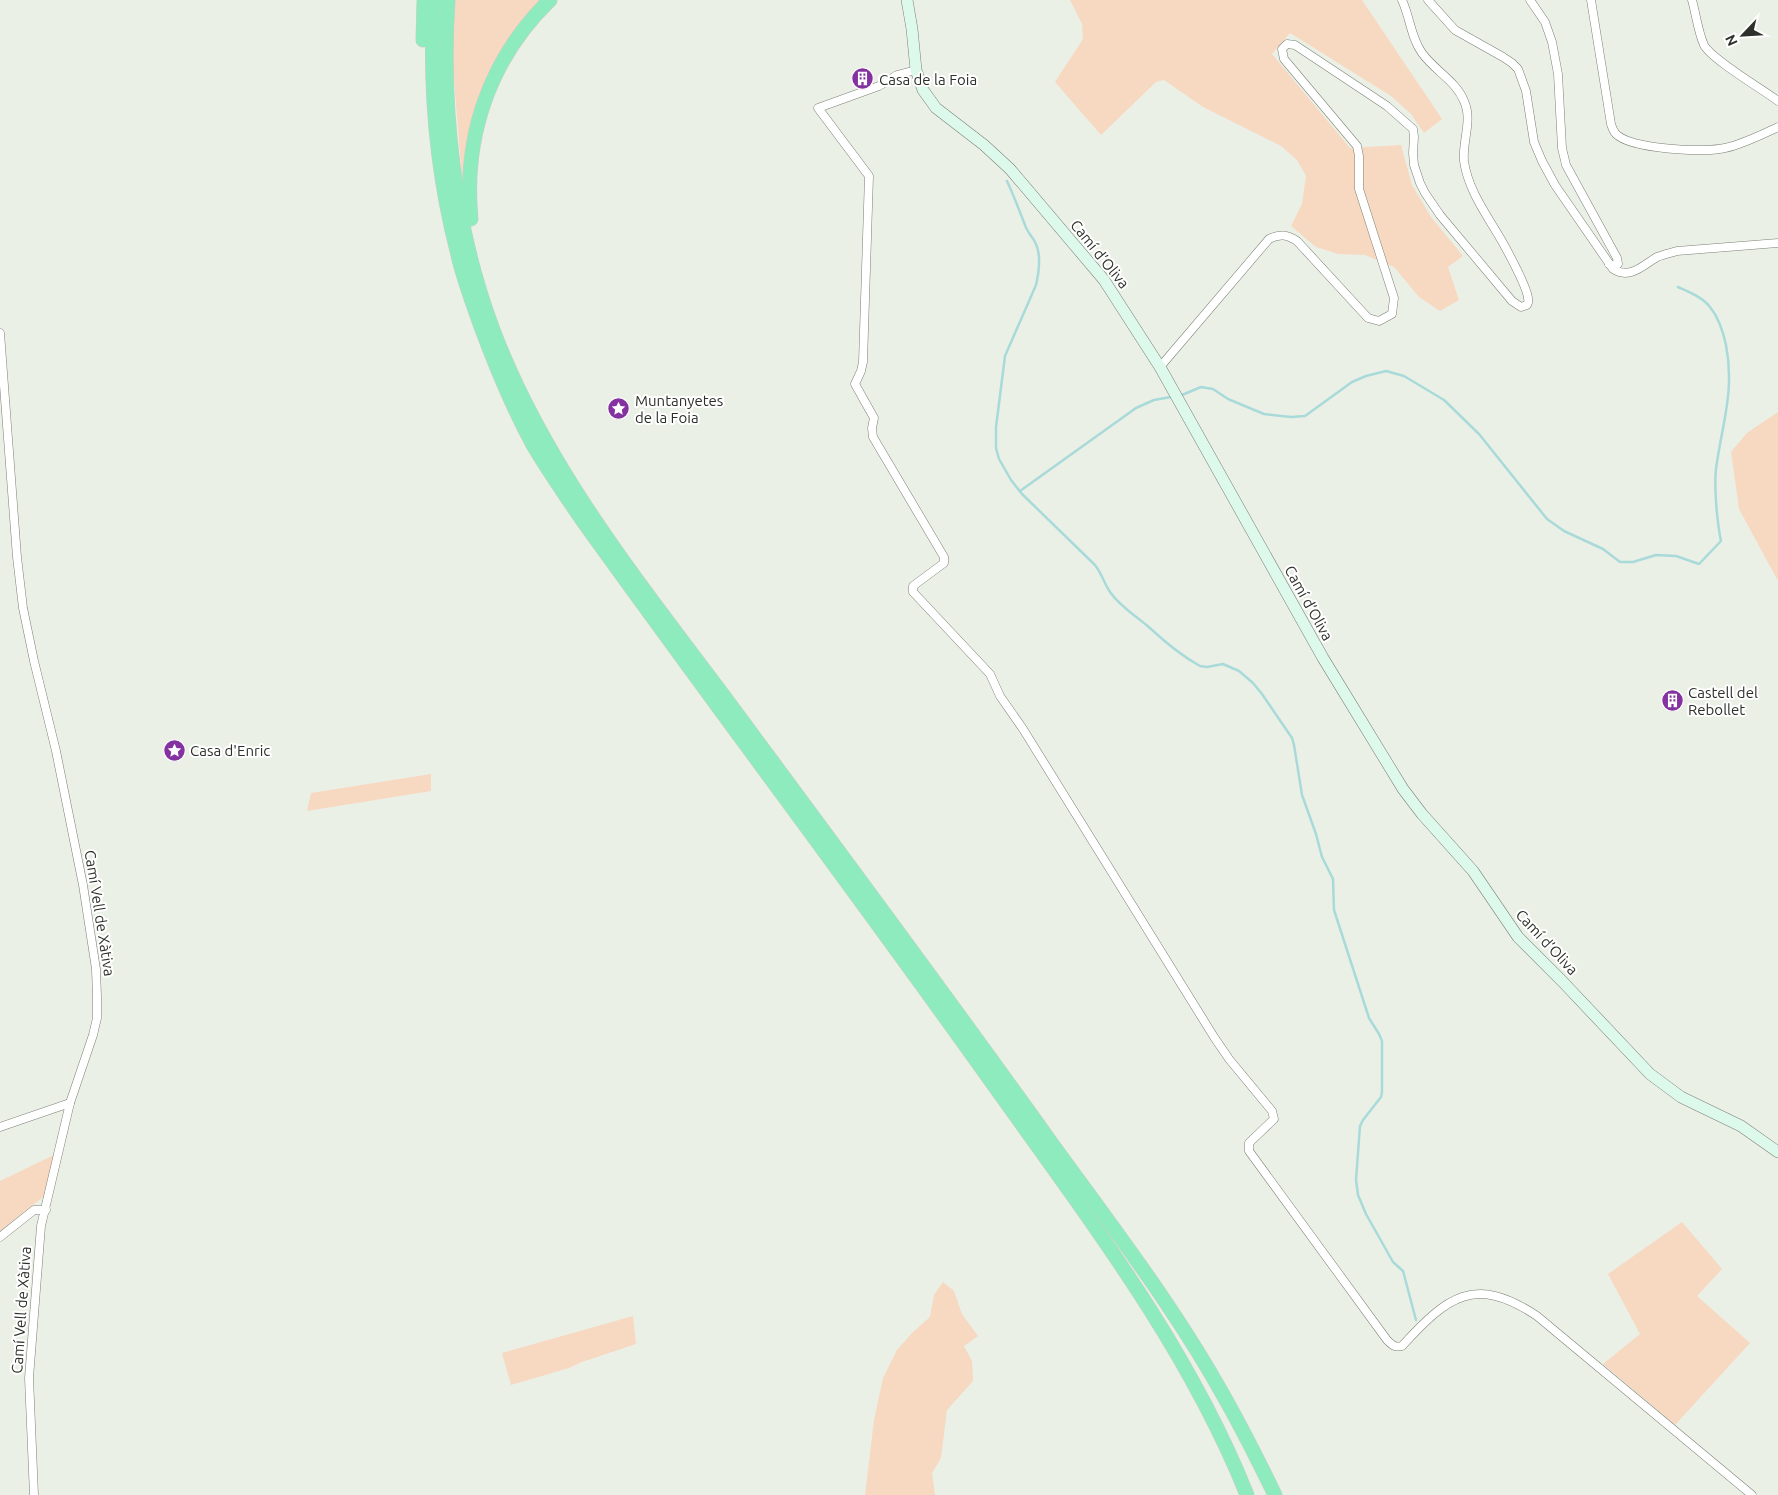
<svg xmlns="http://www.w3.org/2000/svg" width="1778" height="1495" viewBox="0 0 1778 1495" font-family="Ubuntu,sans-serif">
<rect width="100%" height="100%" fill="#ebf0e6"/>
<g fill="#f7d8c1">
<polygon points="455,0 545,0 487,79 464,203 452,55"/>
<polygon points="1070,0 1362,0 1442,119 1424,133 1411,114 1391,96 1290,33 1272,54 1350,148 1401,145 1412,185 1431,217 1463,256 1448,267 1459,300 1440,311 1419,297 1394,267 1365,255 1338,254 1316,247 1291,226 1302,204 1306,176 1297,160 1281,146 1203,107 1164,80 1156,82 1101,135 1055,82 1083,39 1082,24"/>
<polygon points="1778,412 1778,581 1739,509 1731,452 1747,433"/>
<polygon points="431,774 431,791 307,811 311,793"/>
<polygon points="56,1154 47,1194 0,1231 0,1181"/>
<polygon points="1682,1222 1722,1269 1697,1296 1750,1343 1675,1425 1603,1364 1640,1334 1608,1274"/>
<polygon points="943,1282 954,1291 962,1314 978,1336 964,1346 972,1361 973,1381 947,1410 941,1458 932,1473 935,1495 865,1495 874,1420 883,1378 897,1350 913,1332 930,1317 934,1295"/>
<polygon points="633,1316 636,1344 582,1362 569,1368 511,1385 502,1353"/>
</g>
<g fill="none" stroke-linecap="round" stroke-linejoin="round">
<g stroke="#a9dada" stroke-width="2.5">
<path d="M1007,181c7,15 12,29 18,44 2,7 7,11 10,17 7,13 4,30 1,43l-31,71 -9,71v21l3,11 12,21 11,14 73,71c7,9 9,18 15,27 11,16 27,24 41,37 15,14 31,27 49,37l7,1 16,-3 16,7 14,12 9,11 30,44 2,7 8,50 14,39 6,23 11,22 1,31 35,108 10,16 3,7v51l-1,5 -18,23 -3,6 -4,54 2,15 8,19 27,48 10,9 13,49"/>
<path d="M1182,395l19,-8 12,2 15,10 36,15 27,3 14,-1 47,-34 14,-6 20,-5 18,5 40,24 35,34 68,85 17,12 39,18 17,13h13l23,-7 20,1 23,8 22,-23c-4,-19 -7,-54 -5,-72 6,-45 19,-78 10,-124 -3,-14 -7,-27 -16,-38 -8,-10 -21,-15 -32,-20"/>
<polyline points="1020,491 1136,408 1154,400 1171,397"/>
</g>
<defs>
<g id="street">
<path d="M1428,0l27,30 48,27 9,6 6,6 8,22 8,51 8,19 13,24 58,84c17,11 30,-4 44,-12 7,-3 14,-4 20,-6l101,-8"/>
<polyline points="1530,0 1545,22 1552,42 1558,74 1562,148 1566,165 1617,258 1618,264 1616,266 1609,264"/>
<path d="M1591,0l20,124c1,3 2,7 5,10 15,15 87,19 109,14 18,-4 36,-13 53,-21"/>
<path d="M1692,0c4,14 6,32 12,45 7,14 58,44 74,56"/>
<path d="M916,70l-19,5 -18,11 -61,22 51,68 -6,186 -2,9 -6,13 19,34 -2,10 1,9 71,120v6l-31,23v6l77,82 10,22 23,33 191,308 15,22 43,52 2,8 -25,24v8l138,189c5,5 8,8 15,6 45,-49 72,-72 135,-30l215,179"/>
<polyline points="0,333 17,557 23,608 34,661 56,751 83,885 96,969 97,997 97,1018 93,1035 70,1103 41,1226 29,1378 34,1495"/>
<path d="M1160,367l109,-128c11,-6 19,-4 28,2l71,77 11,3 13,-7 2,-16 -35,-109v-33l-2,-10 -73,-87 -2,-10 5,-5 8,1 92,61 26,23 1,8 -1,16 1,12 6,18 5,10 15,22 72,86 9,6 6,-2c1,-3 2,-3 1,-7 -1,-11 -19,-44 -25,-55 -14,-25 -35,-52 -39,-82 -2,-20 9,-41 0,-60 -8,-20 -29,-30 -42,-48 -11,-15 -12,-36 -20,-53"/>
<polyline points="0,1127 70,1103"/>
<polyline points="0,1237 34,1210 46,1210"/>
</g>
<polyline id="secondary" points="907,0 912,29 916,70 923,90 936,108 984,145 1010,169 1104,280 1160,367 1323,658 1403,789 1422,814 1473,871 1518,937 1562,981 1650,1074 1681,1097 1741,1126 1778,1152"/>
<g id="highway">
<path d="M434,0c-5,86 2,171 24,255 5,23 14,46 22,69 15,41 32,82 53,121 16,27 34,53 52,79 138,192 281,381 418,574 90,126 186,252 244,397"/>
<path d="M448,0c-7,108 6,225 44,327 52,140 149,258 237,376 108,146 216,291 321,438 58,80 119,159 168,245 21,36 39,72 57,109"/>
<polyline points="423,40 424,0"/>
<path d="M471,219c-8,-83 19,-161 79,-219"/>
</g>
</defs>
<use href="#street" stroke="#7b8076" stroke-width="9"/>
<use href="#secondary" stroke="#7b8076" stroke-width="12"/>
<use href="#highway" stroke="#cdcdcc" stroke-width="15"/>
<use href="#street" stroke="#fff" stroke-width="8"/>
<use href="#secondary" stroke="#ddf9eb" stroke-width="11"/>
<use href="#highway" stroke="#8eebbd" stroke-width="14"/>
</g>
<defs>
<symbol id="building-disc" viewBox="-11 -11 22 22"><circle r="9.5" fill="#8532a1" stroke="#fff"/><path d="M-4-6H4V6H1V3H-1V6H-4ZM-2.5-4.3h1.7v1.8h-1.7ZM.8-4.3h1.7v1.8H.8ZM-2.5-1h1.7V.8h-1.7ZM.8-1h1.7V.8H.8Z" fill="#fff"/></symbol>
<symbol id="sight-disc" viewBox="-11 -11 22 22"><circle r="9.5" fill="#8532a1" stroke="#fff"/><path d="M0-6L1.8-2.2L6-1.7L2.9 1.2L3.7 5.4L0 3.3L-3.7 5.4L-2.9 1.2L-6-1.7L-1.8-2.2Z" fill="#fff"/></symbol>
</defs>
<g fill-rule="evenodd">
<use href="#building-disc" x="850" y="66" width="25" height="25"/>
<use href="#sight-disc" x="606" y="396" width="25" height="25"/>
<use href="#building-disc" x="1660" y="688" width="25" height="25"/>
<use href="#sight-disc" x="162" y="738" width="25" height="25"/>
</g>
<g text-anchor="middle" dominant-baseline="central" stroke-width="4" stroke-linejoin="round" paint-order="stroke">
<g font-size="15" fill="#2e302b" stroke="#fff" text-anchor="start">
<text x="879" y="79">Casa de la Foia</text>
<text x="635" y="400">Muntanyetes<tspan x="635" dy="17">de la Foia</tspan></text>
<text x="1688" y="692">Castell del<tspan x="1688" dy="17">Rebollet</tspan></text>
<text x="190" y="750">Casa d'Enric</text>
</g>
<g font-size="15" fill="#2e302b" stroke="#fff">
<text transform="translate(1100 254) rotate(51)">Camí d’Oliva</text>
<text transform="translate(1309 603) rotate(61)">Camí d’Oliva</text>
<text transform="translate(100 913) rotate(81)">Camí Vell de Xàtiva</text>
<text transform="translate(1547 942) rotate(47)">Camí d’Oliva</text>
<text transform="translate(21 1310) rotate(-86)">Camí Vell de Xàtiva</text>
</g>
</g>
<g transform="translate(1743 35) rotate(245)" stroke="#ffffff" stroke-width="4" paint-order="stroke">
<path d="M0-4L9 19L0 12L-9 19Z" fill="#2e302b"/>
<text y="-8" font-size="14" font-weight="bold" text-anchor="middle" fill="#2e302b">N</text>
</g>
</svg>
